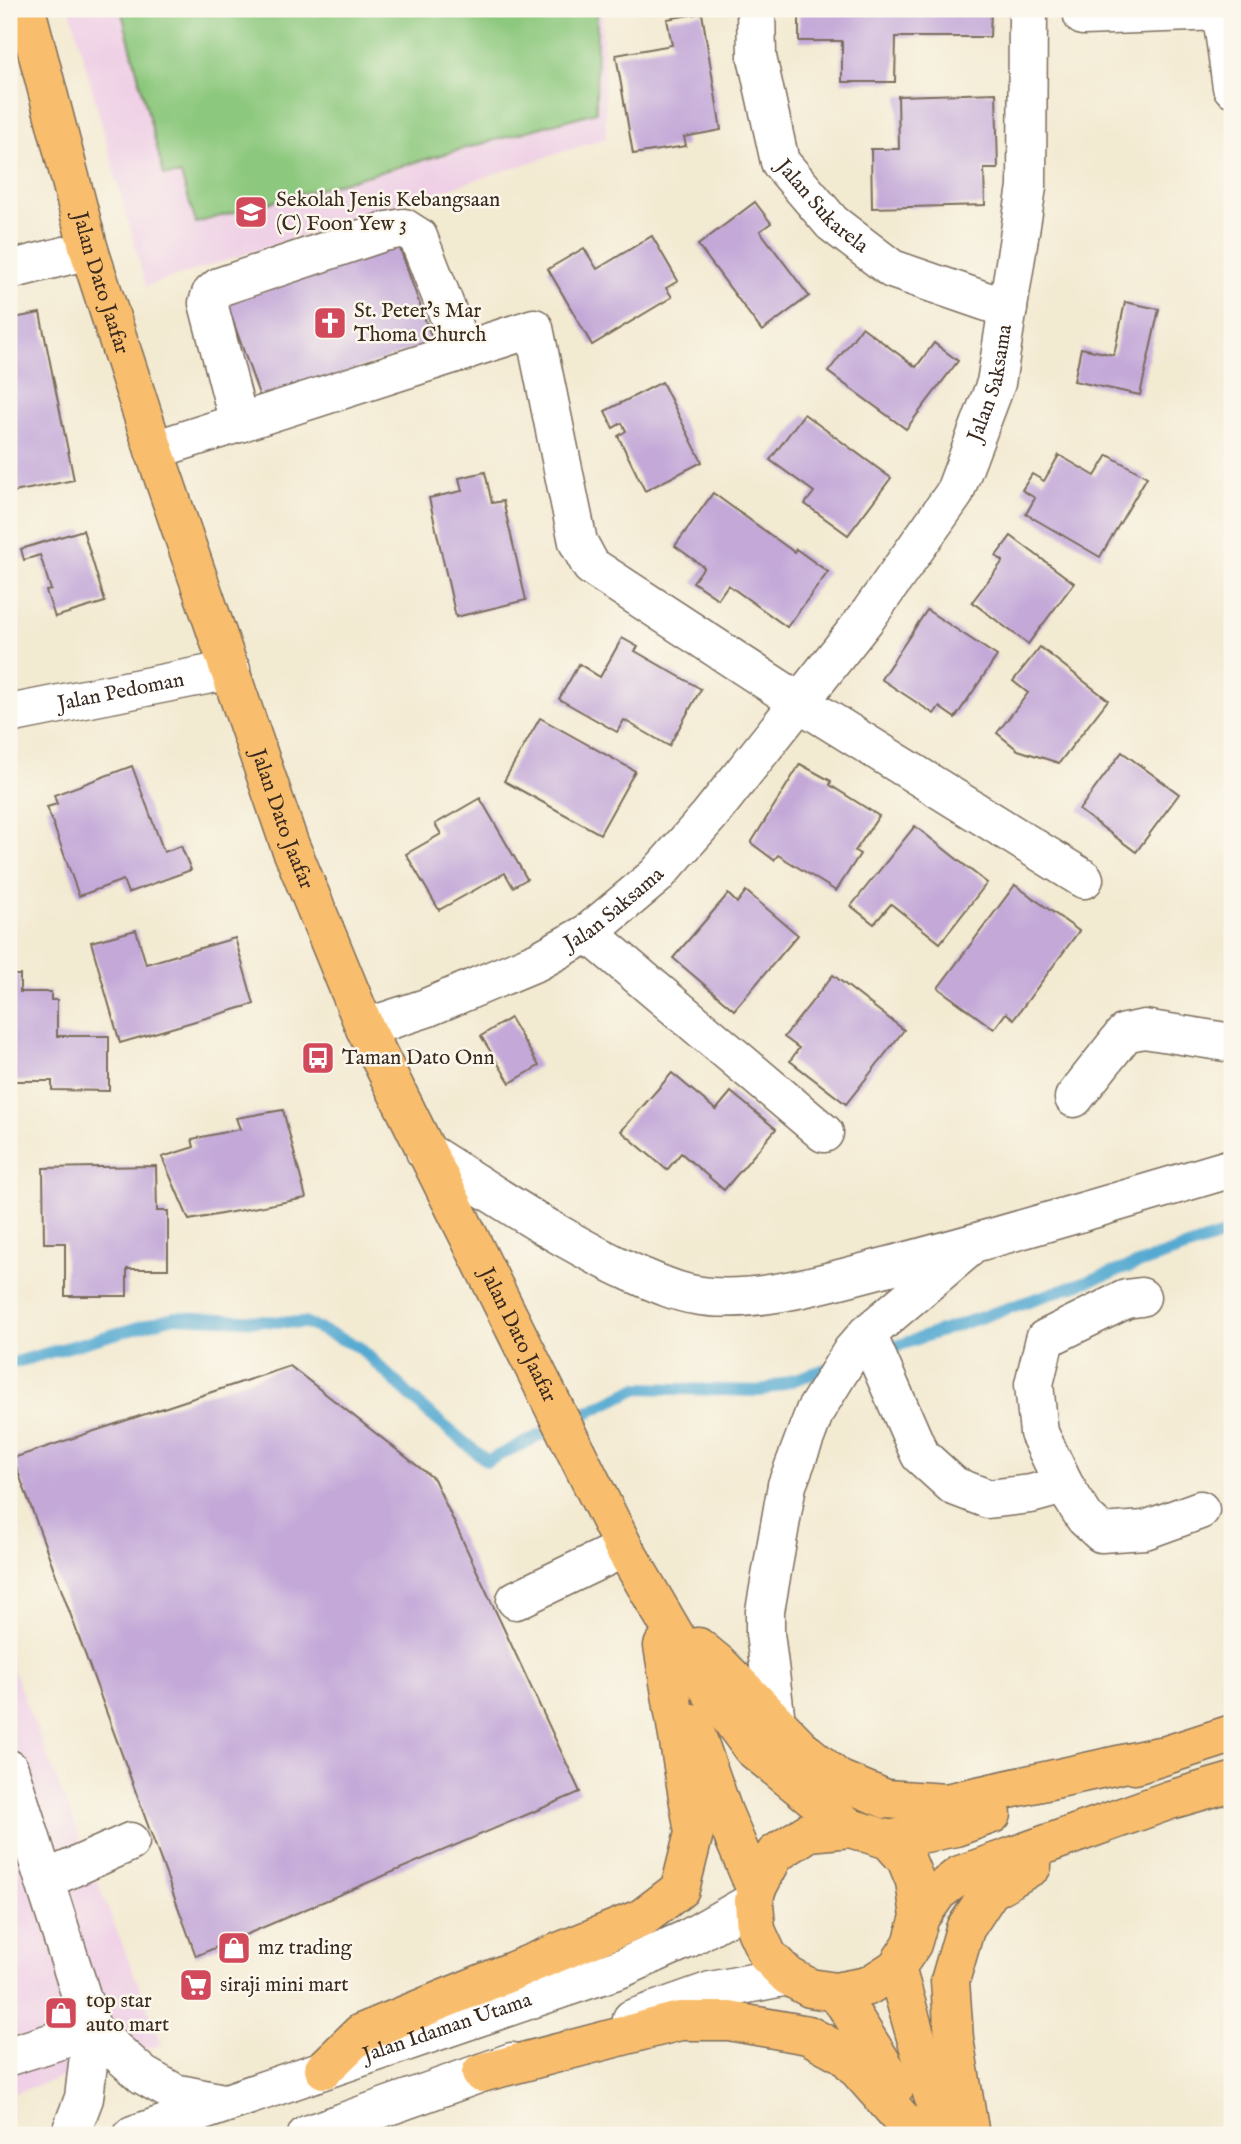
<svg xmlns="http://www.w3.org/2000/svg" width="1241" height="2144" viewBox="0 0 1241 2144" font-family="'IM FELL English',serif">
<rect width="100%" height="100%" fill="#fbf7ec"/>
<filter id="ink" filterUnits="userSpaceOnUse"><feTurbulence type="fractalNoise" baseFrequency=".0143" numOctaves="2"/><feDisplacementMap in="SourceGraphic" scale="14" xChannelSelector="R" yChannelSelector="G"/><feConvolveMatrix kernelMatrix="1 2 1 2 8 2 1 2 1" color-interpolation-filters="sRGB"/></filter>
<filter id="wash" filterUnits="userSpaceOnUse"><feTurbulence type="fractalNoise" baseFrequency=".00686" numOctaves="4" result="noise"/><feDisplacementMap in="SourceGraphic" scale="28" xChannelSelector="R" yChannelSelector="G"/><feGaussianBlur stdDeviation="1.57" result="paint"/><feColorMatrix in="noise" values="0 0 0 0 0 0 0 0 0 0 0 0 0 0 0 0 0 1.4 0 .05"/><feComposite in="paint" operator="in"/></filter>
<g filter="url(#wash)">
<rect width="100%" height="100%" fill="#f3ead2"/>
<g fill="#efd0e6">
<polygon points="70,9 602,9 606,138 146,286"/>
<polygon points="9,1660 162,2044 9,2095"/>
</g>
<polygon fill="#8cc87d" stroke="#64794e" stroke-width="2" points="121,9 597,9 596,112 196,223 181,175 164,175"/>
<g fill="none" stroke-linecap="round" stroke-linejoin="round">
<g stroke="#56aad1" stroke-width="12">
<polyline points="879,1352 1232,1232"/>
<polyline points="9,1364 174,1317 306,1323 359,1347 426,1411 487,1461 638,1388 761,1391 832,1367"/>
</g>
</g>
<g id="blocks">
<g fill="#c3a8d8">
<polygon points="799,9 991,9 990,37 896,37 895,82 842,82 842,41 799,41"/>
<polygon points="702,13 721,130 684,137 686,146 633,154 616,55 672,45 667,19"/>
<polygon points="996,93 998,169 984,169 985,205 872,208 871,149 899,149 898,96"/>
<polygon points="755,202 771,223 760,231 809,296 762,331 698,245"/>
<polygon points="652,236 678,281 666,288 672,297 592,345 548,269 584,248 597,269"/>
<polygon points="398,243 433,342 262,403 227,304"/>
<polygon points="1125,302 1159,309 1140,395 1074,381 1081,348 1114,355"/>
<polygon points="40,313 74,480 9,493 9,319"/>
<polygon points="862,327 916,367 934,343 958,361 906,429 828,372"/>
<polygon points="662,382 702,462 645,491 618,436 626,431 622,423 613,428 605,411"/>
<polygon points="804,414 891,478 848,535 805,504 814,492 770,460"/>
<polygon points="1059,455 1095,476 1108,455 1147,477 1100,557 1026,514 1035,498 1022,490 1032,474 1044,481"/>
<polygon points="485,472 492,503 503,501 526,600 456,617 429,498 462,491 459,478"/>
<polygon points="713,493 794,552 796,549 828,572 787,627 728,585 718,599 693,582 704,567 675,546"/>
<polygon points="83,530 105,602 55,617 46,591 51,590 40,555 24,560 21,549"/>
<polygon points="1011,536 1074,583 1028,644 972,602 1003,561 996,556"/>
<polygon points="927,610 997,656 955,718 939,707 934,714 881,679"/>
<polygon points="622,638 638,647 635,651 701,689 669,746 624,720 617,732 559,699 579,664 600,677"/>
<polygon points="1040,647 1108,700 1059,763 1018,750 997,733 1028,693 1013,681"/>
<polygon points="540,718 635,771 600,834 504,781"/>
<polygon points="1122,752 1179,794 1136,852 1079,810"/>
<polygon points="800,764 831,781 830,785 879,816 855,851 860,854 836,891 778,855 774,860 751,843"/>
<polygon points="132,766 164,852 181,846 191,870 128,893 123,880 79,896 47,807 57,804 54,795"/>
<polygon points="480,798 527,879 513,887 505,873 439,910 406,854 441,834 435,824"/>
<polygon points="915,826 987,883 940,943 891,904 874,924 851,906"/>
<polygon points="1015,885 1079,931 1014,1019 1006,1013 994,1029 938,988"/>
<polygon points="746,891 798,935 734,1010 673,958 728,894 737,903"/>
<polygon points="136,930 146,964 235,938 254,1004 120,1043 91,942"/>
<polygon points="9,975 20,975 20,992 51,992 51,1000 57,1000 57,1036 109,1036 109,1091 52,1090 52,1081 9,1081"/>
<polygon points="833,975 904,1030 846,1104 790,1061 799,1048 784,1037"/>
<polygon points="510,1018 539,1066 510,1083 481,1036"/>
<polygon points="672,1073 716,1110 731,1092 776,1129 724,1190 681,1153 667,1170 621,1131"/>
<polygon points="283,1110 306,1198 189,1220 162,1157 194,1147 192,1139 240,1129 236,1118"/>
<polygon points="156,1166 157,1211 168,1211 168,1269 127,1269 127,1296 65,1296 65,1243 44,1243 43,1168"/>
<polygon points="290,1366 434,1479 580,1792 196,1956 13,1458"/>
</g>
</g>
</g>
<g filter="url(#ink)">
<use href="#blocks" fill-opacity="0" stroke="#7b6d5d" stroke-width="2"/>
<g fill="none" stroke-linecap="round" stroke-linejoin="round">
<defs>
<g id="minor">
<path id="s1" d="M756,9l1,48 23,105 52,61 60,46 116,40"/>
<polyline points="1221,9 1232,87"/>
<polyline points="1083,16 1221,11"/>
<polyline points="9,270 89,250"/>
<polyline points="239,423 208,303 211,294 219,287 383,232 404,228 418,237 463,352"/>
<polyline points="154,450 534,328 578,542 591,566 799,702 1084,879"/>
<path id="s2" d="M9,714l222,-44"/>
<polyline points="588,933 824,1133"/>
<path id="s3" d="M365,1028l61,-20 112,-47 50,-28 68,-57 53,-60 158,-199 87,-123 42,-111 31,-196 1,-178"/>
<polyline points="1074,1098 1125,1033 1144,1029 1232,1043"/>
<path d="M425,1151c69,43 136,90 210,123 19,8 40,18 60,21 61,11 142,-16 202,-31 112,-30 224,-63 335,-96"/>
<polyline points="1141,1297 1126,1299 1045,1339 1034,1384 1039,1433 1064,1485 1085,1518 1101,1533 1145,1530 1200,1510"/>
<polyline points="867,1334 920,1455 954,1486 988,1499 1031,1494 1064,1485"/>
<polyline points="516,1600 624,1548"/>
<polyline points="776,1722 765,1633 765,1611 787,1485 815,1411 852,1351 867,1334 965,1251"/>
<polyline points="9,1769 92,2030 84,2098 70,2135"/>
<polyline points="45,1880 130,1842"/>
<polyline points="632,2019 711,1991 788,1976"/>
<polyline points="92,2030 143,2075 175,2093 224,2103"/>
<polyline points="9,2056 92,2030"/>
<path id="s4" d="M133,2135l489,-167 65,-29 67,-38"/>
<polyline points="307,2135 512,2062"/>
</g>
<g id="major">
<path id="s5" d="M26,9l63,241 65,200 135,393 76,185 259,520 71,122 57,78 98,80"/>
<polyline points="698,1647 720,1665 804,1751 838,1779 886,1799 946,1803 1159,1756"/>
<polyline points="692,1723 723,1812 756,1890"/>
<polyline points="1135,1765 1232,1734"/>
<polyline points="889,1840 956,1827 992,1814"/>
<polyline points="920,1917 915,1881 906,1859 889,1840 850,1828 809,1832 775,1854 756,1890 754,1901 756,1930 768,1956 788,1976 810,1988 835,1992 868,1986 896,1968 912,1944 920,1917 938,1892 960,1875 1170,1800 1232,1782"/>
<polyline points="896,1968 933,2096 948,2135"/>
<polyline points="835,1992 845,2004 896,2085"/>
<polyline points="324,2069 361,2033 642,1918 680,1889 694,1833 663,1646"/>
<polyline points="481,2073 680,2021 729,2021 808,2035 845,2055 916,2135"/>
<polyline points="970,2135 954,2039 950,1981 965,1929 990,1891 1032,1866"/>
</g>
</defs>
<use href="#minor" stroke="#7b6d5d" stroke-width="41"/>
<use href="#major" stroke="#7b6d5d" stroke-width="41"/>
<use href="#minor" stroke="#fff" stroke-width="38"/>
<use href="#major" stroke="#f9be6d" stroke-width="38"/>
</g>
</g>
<defs>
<symbol id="school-square" viewBox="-11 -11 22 22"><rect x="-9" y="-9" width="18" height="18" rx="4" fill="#d1495b" stroke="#fbf7ec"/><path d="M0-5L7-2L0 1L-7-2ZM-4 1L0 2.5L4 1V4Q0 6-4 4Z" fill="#fff"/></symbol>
<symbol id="church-square" viewBox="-11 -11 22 22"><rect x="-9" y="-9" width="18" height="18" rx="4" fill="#d1495b" stroke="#fbf7ec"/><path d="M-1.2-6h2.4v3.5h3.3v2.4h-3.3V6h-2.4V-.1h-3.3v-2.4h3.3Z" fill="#fff"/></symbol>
<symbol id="bus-square" viewBox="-11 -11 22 22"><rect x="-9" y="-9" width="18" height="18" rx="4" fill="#d1495b" stroke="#fbf7ec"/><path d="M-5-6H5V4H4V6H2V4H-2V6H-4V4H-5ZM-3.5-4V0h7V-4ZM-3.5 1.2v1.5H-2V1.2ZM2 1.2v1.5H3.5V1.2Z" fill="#fff"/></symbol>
<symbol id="shop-square" viewBox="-11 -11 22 22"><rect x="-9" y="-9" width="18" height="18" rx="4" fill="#d1495b" stroke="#fbf7ec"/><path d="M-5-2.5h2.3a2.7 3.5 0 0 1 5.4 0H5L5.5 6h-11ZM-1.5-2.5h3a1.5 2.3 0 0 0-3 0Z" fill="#fff"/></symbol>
<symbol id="supermarket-square" viewBox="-11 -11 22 22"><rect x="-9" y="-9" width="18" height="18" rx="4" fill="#d1495b" stroke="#fbf7ec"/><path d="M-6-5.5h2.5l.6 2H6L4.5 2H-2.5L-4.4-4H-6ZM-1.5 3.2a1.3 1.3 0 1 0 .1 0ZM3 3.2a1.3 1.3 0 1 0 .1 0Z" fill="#fff"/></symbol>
</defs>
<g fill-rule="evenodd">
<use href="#school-square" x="232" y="193" width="38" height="38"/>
<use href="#church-square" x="311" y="304" width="38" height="38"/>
<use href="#bus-square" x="299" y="1039" width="38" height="38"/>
<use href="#shop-square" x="215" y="1929" width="38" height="38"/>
<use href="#supermarket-square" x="177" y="1966" width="38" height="38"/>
<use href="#shop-square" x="42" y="1994" width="38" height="38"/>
</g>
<g text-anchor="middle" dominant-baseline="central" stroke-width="5" stroke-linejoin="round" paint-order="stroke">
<g font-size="21" fill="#3b2a1e" stroke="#fbf7ec" text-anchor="start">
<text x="276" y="200">Sekolah Jenis Kebangsaan<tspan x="276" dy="24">(C) Foon Yew 3</tspan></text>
<text x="354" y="311">St. Peter's Mar<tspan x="354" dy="24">Thoma Church</tspan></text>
<text x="342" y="1058">Taman Dato Onn</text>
<text x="258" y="1948">mz trading</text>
<text x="220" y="1985">siraji mini mart</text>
<text x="86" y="2001">top star<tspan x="86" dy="24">auto mart</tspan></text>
</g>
<g font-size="21" fill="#3b2a1e" stroke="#fbf7ec">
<text stroke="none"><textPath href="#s1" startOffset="217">Jalan Sukarela</textPath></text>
<text stroke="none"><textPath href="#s5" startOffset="284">Jalan Dato Jaafar</textPath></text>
<text stroke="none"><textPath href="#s3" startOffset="934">Jalan Saksama</textPath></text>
<text stroke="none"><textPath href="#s2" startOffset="114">Jalan Pedoman</textPath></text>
<text stroke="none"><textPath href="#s5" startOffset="850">Jalan Dato Jaafar</textPath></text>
<text stroke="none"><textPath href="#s3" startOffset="278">Jalan Saksama</textPath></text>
<text stroke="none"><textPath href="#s5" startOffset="1418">Jalan Dato Jaafar</textPath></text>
<text stroke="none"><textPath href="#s4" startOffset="332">Jalan Idaman Utama</textPath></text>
</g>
</g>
<rect width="1241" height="2144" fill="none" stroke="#fbf7ec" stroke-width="35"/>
</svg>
